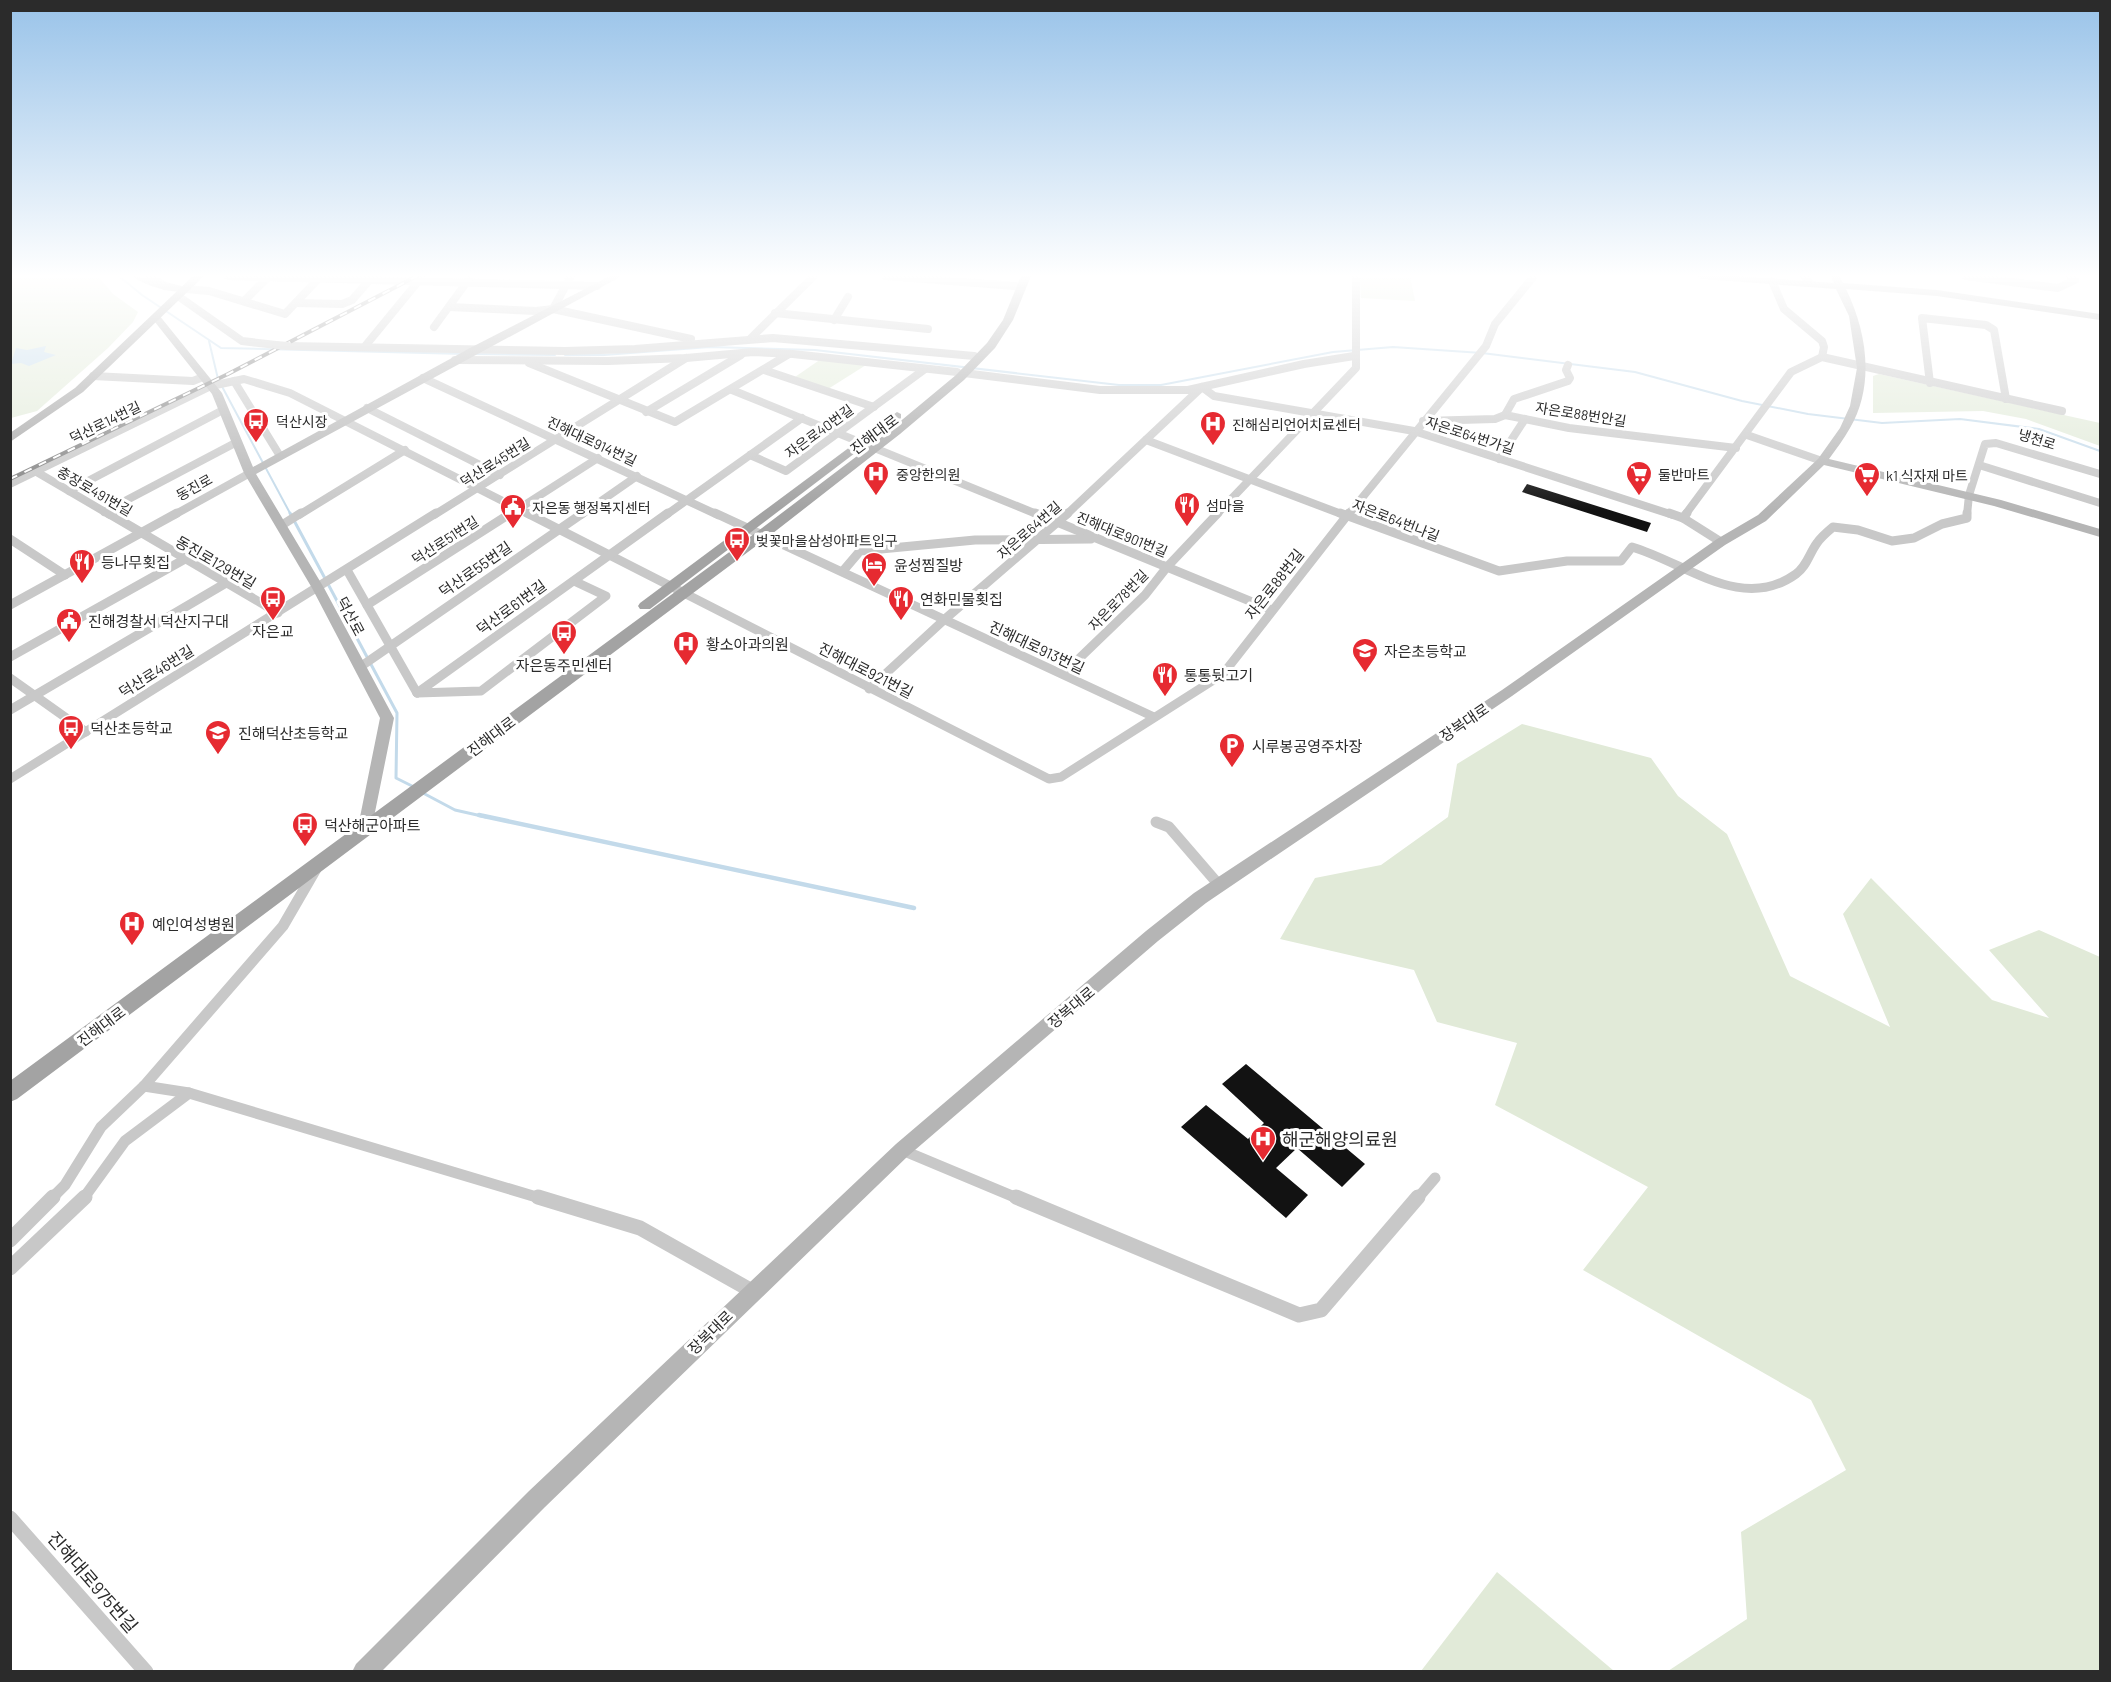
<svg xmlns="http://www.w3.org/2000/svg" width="2111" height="1682" viewBox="0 0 2111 1682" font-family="Barlow,'Noto Sans KR',sans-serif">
<rect width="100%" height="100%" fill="#fff"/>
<g fill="#e1ead8">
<polygon points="11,276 98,276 113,294 138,312 133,322 108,348 37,411 11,418"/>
<polygon points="1360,276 1410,276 1415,301 1361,298"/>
<polygon points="821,359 866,365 828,389 795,377"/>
<polygon points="1879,374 2100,423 2100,446 2026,419 1983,411 1873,413 1873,376"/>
<polygon points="1522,724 1651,758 1678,796 1727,834 1790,976 1890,1027 1843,914 1871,878 1992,1000 2049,1018 1989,950 2039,930 2100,957 2100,1671 1668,1671 1747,1619 1741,1532 1846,1470 1811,1400 1583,1270 1648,1187 1495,1105 1517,1043 1437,1022 1414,970 1280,939 1315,878 1381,865 1448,817 1457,764"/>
<polygon points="1497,1572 1614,1671 1421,1671"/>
</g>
<polygon fill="#c3daea" points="46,346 44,352 56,355 29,366 21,363 11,364 16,348 27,350"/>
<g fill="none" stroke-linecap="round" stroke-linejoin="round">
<g stroke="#c3daea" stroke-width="2">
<polyline points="119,276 142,295 221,348 465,354"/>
<polyline points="209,341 218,379 291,515"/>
<polyline points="475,354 555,355"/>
<polyline points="565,355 604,355 710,347 815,350 1119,385 1161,385 1333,352 1393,347 1482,353 1635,372 1742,401 1808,414 1882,423 1960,419 2039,429 2100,451"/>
</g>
<g stroke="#c3daea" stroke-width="3">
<polyline points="290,513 397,713 396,778 414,787"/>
<polyline points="423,793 455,810 486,817"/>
</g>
<polyline stroke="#c3daea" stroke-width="4.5" points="479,815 914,908"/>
</g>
<g fill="#121212">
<polygon points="1527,484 1651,523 1647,532 1522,492"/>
<polygon points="1246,1064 1365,1164 1342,1187 1297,1148 1276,1168 1308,1195 1286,1218 1181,1127 1206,1105 1248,1139 1264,1123 1222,1084"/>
</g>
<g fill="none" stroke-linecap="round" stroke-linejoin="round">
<g stroke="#c8c8c8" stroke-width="8">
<polyline points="149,276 165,286"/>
<polyline points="228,276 597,286"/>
<polyline points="886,276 1015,286"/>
<polyline points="1804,276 1809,283"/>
<polyline points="1966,276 2058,288 2075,280 2070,276"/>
<polyline points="1772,281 1784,309 1822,341 1824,347 1822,357"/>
<polyline points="186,289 209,291 285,314 321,276"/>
<polyline points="178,296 242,341 276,345"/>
<polyline points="244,301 269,276"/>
<polyline points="296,303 342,304 352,300 373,276"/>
<polyline points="449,307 536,311 553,309 691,339"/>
<polyline points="553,309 571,276"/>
<polyline points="775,313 928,329"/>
<polyline points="834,320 848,297"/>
<polyline points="434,327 469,279"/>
<polyline points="751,338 814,276"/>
<polyline points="366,345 421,278"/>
<polyline points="288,346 565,351 635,349 773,338 974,356"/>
<polyline points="455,360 608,361 686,358 753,352 793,354 957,372"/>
<polyline points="529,363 675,422 789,354"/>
<polyline points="764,370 874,407"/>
<polyline points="964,373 1100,390 1188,390 1304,364 1354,356"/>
<polyline points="93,376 193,381 203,377"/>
<polyline points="423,378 718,515"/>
<polyline points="234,381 280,456"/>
<polyline points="1930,383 1922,318 1986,325 1994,330 2006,399"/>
<polyline points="732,390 1039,515"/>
<polyline points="367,408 500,475"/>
<polyline points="646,412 741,355"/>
<polyline points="1505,415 1514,399 1568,381 1570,378 1566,370 1568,365"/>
<polyline points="1423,421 1495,419 1505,415 1569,428 1736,448"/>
<polyline points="1747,435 1822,461"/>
<polyline points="1146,440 1344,515"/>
<polyline points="750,455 786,471 925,369"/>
<polyline points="1499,459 1525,419"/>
<polyline points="1979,465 2100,503"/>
<polyline points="35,471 110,515"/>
<polyline points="10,484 211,386 244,379 290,393 530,515"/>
<polyline points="69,491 223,410"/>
<polyline points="104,512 237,442"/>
<polyline points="174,515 250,473"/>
<polyline points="299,515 405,450"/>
<polyline points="434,515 686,358"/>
<polyline points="509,515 598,458"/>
<polyline points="581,515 637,476"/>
<polyline points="666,515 802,418"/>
<polyline points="1066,515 1202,387 1214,396 1414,431 1673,515"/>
<polyline points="1216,515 1356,368 1356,276"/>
<polyline points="1348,515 1486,346 1495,324 1534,276"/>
<polyline points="1685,515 1791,372 1822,357 2062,411"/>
<polyline points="1967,515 1969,495 1985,444 1996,443 2100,474"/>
</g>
<g stroke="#c8c8c8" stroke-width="9">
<polyline points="108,513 278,613"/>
<polyline points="527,513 1049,779 1061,777 1223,674 1349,513"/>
<polyline points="715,513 1154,717"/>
<polyline points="1035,513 1272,610"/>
<path d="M1340,513l159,58 68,-10h54l11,-14c54,16 110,66 164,27 11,-8 13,-20 21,-31 4,-6 10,-11 16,-16l25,3 34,11 22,-3 28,-14 25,-6v-5"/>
<polyline points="1669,513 1683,518 1721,542"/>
<polyline points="1683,518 1687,513"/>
<polyline points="282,525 301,513"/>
<polyline points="10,539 65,575"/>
<polyline points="347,570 417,693"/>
<polyline points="843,571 860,551 975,540 1091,539"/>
<polyline points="10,605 177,513"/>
<polyline points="367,605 511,513"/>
<polyline points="10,657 185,559"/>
<polyline points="360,667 583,513"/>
<polyline points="1063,674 1145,595 1167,567 1218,513"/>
<polyline points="10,678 86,732"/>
<polyline points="869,689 945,619 1068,513"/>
<polyline points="417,693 668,513"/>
<polyline points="417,693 481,691 606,596 574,581"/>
<polyline points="10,710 226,583"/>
<polyline points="10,779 436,513"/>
</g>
<g stroke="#c8c8c8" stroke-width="11">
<polyline points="1156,822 1169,827 1219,885"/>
<polyline points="144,1086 189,1093 543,1199"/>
<polyline points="902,1150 1019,1199"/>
<polyline points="51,1199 65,1185 101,1127 144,1086 283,926 316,869"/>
<polyline points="83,1199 125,1141 189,1093"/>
<polyline points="1417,1199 1435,1178"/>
</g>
<g stroke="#c8c8c8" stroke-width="15">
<polyline points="538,1197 640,1228 752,1291"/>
<polyline points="1016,1197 1299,1315 1321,1310 1418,1197"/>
<polyline points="10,1240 53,1197"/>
<polyline points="10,1268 85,1197"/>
<polyline points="10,1518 146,1672"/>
</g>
<g fill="#b5b5b5" fill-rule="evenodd">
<path d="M132,276c7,0 54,10 59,13 -12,8 -48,-4 -59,-13z"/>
<polygon points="610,276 622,276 256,474 324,588 394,718 374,817 372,821 362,821 360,817 380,718 312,588 244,473 212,394 151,317 159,315 222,393 253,467 470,348"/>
<path d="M1697,276h41l96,7 -3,-7h8l4,7 94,7 163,24v6l-163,-24 -91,-7c21,43 29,96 4,139 -6,11 -14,21 -21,31l172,41 99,29v8l-106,-31 -170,-41 -58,56 -41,24 -213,151 -306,207 -48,38 -250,215 -363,351 -164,165h-29l4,-8 173,-173 367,-347 250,-213 48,-38 308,-203 215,-151 41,-24 60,-56 22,-31 10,-22 7,-38 -8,-52 -13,-27 -134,-10z"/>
</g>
<g fill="#a3a3a3" fill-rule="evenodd">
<polygon points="193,276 204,276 83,392 10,442 10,433 75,388"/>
<polygon points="1021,276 1031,276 1013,320 995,348 964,380 900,434 768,537 17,1099 10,1102 10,1081 758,531 873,444 956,375 987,343 1003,320"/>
<polygon points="897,412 901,414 901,418 650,609 640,609 638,606 640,603"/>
</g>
<defs>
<polyline id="rail" points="10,479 228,374 417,276"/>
</defs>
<use href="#rail" stroke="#808080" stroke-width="4"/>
<use href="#rail" stroke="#fff" stroke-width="2" stroke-dasharray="8" stroke-linecap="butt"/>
<polyline stroke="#c8c8c8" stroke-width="8" points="276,345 288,346"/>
</g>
<linearGradient id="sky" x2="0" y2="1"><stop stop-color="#99c3e9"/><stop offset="0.54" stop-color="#fff"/><stop offset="1" stop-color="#fff" stop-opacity="0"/></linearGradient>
<rect width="2111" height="511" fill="url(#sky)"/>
<defs>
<symbol id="bus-pin" viewBox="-11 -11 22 30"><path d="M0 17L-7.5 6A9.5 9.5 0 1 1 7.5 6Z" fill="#e62a31" stroke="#fff"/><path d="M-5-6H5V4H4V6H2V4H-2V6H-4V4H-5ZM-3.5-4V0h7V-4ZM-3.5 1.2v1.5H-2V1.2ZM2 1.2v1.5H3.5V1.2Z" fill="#fff"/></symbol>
<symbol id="hospital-pin" viewBox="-11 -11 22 30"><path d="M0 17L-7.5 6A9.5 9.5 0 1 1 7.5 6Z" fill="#e62a31" stroke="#fff"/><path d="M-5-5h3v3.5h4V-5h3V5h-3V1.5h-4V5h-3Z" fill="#fff"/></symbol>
<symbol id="supermarket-pin" viewBox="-11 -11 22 30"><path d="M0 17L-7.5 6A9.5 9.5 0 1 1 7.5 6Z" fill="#e62a31" stroke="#fff"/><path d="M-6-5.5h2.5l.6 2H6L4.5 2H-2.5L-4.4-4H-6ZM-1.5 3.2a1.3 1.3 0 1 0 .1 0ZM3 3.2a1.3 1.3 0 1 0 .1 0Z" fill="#fff"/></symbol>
<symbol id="restaurant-pin" viewBox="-11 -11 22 30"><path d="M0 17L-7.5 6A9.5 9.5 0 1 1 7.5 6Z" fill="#e62a31" stroke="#fff"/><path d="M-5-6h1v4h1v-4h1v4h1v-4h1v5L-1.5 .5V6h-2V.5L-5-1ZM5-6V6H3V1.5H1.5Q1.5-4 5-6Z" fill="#fff"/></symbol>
<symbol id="civic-pin" viewBox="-11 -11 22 30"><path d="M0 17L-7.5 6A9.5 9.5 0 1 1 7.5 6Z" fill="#e62a31" stroke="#fff"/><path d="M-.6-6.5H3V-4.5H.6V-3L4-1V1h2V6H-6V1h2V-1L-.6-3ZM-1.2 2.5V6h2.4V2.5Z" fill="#fff"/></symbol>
<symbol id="hotel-pin" viewBox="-11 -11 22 30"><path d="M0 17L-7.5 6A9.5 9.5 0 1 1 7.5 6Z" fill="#e62a31" stroke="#fff"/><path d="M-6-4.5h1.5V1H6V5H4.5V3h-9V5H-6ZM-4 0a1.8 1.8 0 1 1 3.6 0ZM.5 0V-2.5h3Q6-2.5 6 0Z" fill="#fff"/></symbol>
<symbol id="school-pin" viewBox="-11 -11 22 30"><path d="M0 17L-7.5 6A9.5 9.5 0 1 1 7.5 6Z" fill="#e62a31" stroke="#fff"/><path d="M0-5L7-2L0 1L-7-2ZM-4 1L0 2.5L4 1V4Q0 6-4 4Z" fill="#fff"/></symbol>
<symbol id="parking-pin" viewBox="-11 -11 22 30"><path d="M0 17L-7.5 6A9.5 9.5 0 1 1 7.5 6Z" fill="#e62a31" stroke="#fff"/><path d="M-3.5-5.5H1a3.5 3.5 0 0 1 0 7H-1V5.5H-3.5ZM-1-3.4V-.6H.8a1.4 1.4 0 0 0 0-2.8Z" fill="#fff"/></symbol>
</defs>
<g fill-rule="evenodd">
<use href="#bus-pin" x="241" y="406" width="30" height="40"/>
<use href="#hospital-pin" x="1198" y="409" width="30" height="40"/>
<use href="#hospital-pin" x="861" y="459" width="30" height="40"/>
<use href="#supermarket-pin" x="1624" y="459" width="30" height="40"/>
<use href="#supermarket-pin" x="1852" y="460" width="30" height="40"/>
<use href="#restaurant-pin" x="1172" y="490" width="30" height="40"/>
<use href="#civic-pin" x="498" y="492" width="30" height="40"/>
<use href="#bus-pin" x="722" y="525" width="30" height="40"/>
<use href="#restaurant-pin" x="67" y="547" width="30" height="40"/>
<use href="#hotel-pin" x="859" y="550" width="30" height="40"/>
<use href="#bus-pin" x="258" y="584" width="30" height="40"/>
<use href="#restaurant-pin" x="886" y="584" width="30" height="40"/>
<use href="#civic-pin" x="54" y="606" width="30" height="40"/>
<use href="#bus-pin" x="549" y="618" width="30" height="40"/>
<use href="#hospital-pin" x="671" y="629" width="30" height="40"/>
<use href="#school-pin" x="1350" y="636" width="30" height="40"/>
<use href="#restaurant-pin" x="1150" y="660" width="30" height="40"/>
<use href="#bus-pin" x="56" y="713" width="30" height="40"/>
<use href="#school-pin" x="203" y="718" width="30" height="40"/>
<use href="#parking-pin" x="1217" y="731" width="30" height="40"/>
<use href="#bus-pin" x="290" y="810" width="30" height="40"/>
<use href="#hospital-pin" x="117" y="909" width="30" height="40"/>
<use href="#hospital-pin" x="1248" y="1124" width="30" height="40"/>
</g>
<g text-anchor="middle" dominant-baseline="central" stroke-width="6" stroke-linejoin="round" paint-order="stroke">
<g font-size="14" fill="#2b2b2b" stroke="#fff">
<text transform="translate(1581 414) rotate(9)">자은로88번안길</text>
<text transform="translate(105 422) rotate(-26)">덕산로14번길</text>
<text transform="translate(819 431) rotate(-36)">자은로40번길</text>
<text transform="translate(1470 435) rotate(18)">자은로64번가길</text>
<text transform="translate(2037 439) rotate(17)">냉천로</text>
<text transform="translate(592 441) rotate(25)">진해대로914번길</text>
<text transform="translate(495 462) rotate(-32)">덕산로45번길</text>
<text transform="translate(194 487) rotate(-29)">동진로</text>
<text transform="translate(95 491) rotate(30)">충장로491번길</text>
<text transform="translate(1396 520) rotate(21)">자은로64번나길</text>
<text transform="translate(1029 530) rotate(-41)">자은로64번길</text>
<text transform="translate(1122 534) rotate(22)">진해대로901번길</text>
<text transform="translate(445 540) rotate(-33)">덕산로51번길</text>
<text transform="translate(1118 600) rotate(-46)">자은로78번길</text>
</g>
<g font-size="14" fill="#2b2b2b" stroke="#fff" text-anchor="start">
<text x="276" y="421">덕산시장</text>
<text x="1232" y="424">진해심리언어치료센터</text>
<text x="896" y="474">중앙한의원</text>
<text x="1658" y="474">둘반마트</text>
<text x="1886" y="475">k1 식자재 마트</text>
<text x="1206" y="505">섬마을</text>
<text x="532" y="507">자은동 행정복지센터</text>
<text x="756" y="540">벚꽃마을삼성아파트입구</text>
</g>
<g font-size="15" fill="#2b2b2b" stroke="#fff">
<text transform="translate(874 434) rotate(-37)">진해대로</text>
<text transform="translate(216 562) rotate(30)">동진로129번길</text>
<text transform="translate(475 569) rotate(-35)">덕산로55번길</text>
<text transform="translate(1274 584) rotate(-52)">자은로88번길</text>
<text transform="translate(511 607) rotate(-36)">덕산로61번길</text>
<text transform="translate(351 616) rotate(62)">덕산로</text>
<text transform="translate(1037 647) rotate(25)">진해대로913번길</text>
<text transform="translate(866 670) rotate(27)">진해대로921번길</text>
<text transform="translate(156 671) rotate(-32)">덕산로46번길</text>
<text transform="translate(1464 722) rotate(-34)">장복대로</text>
<text transform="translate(491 736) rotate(-37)">진해대로</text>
<text transform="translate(1071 1007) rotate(-40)">장복대로</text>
<text transform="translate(101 1026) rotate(-37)">진해대로</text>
<text transform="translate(710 1332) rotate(-44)">장복대로</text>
</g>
<g font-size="15" fill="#2b2b2b" stroke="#fff" text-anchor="start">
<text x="101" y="562">등나무횟집</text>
<text x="894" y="565">윤성찜질방</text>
<text x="920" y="599">연화민물횟집</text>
<text x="88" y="621">진해경찰서 덕산지구대</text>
<text x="273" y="631" text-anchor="middle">자은교</text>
<text x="706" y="644">황소아과의원</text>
<text x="1384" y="651">자은초등학교</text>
<text x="564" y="665" text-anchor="middle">자은동주민센터</text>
<text x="1184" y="675">통통뒷고기</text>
<text x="90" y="728">덕산초등학교</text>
<text x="238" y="733">진해덕산초등학교</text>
<text x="1252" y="746">시루봉공영주차장</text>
<text x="324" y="825">덕산해군아파트</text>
<text x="152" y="924">예인여성병원</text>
</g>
<g font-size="18" fill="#2b2b2b" stroke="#fff" text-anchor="start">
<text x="1282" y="1139">해군해양의료원</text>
</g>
<g font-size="18" fill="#2b2b2b" stroke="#fff">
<text transform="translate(93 1582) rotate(49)">진해대로975번길</text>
</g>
</g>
<rect width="2111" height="1682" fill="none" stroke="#2b2b2b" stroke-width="24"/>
</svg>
